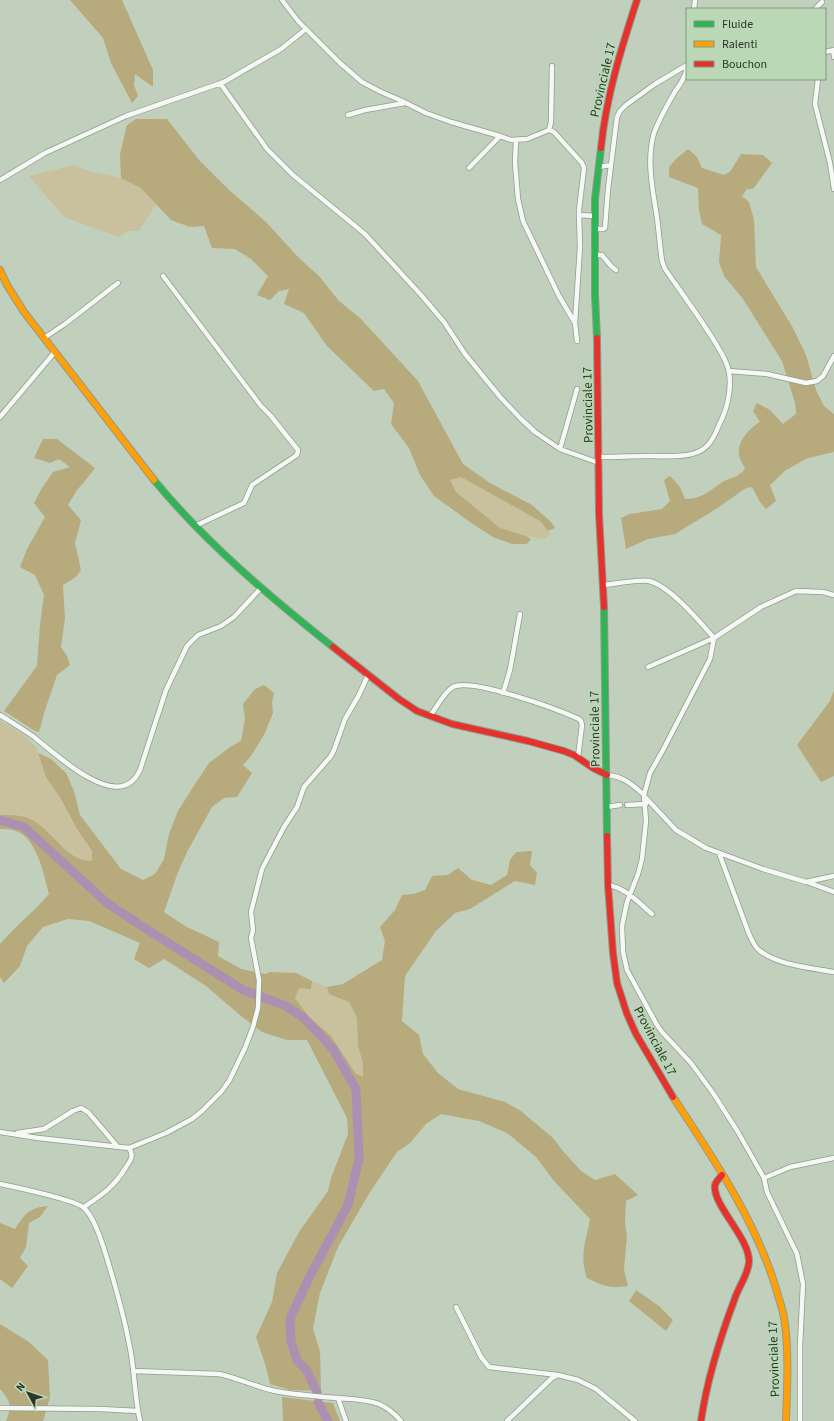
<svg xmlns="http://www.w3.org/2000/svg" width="834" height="1421" font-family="'Source Sans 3',sans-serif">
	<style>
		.green { fill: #c9c19d }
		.forest { fill: #b7aa7c }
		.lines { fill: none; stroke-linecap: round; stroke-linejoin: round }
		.river { stroke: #ac90b1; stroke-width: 9 }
		.street-casing { stroke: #909c8d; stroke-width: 6 }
		.fast-casing { stroke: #909c8d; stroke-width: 8 }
		.slow-casing { stroke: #909c8d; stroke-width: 8 }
		.jam-casing { stroke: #909c8d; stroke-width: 8 }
		.street { stroke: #f6f8f5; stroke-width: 4.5 }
		.fast { stroke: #30b455; stroke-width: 6 }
		.slow { stroke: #ff9f0a; stroke-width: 6 }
		.jam { stroke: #e5322d; stroke-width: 6 }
		.labels { text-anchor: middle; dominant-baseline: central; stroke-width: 3; stroke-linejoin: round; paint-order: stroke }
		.street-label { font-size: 13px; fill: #2b3729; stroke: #bad8b5 }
	</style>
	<rect width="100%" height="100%" fill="#c0d0bd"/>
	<path class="green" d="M 74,165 L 91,172 L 121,178 L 141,188 L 157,203 L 139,231 L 128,231 L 119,237 L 64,217 L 29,176 Z
		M 461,477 L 540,521 L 551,534 L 544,539 L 526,536 L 500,528 L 456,492 L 450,480 Z
		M 0,720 L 25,736 L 36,747 L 46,777 L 61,799 L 77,829 L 92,851 L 92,861 L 82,861 L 62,846 L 45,829 L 26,817 L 0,815 Z
		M 312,981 L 327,987 L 330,994 L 349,1002 L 357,1018 L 358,1046 L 363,1063 L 363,1076 L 356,1074 L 331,1036 L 309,1017 L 295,998 L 299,988 L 311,988 Z"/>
	<path class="forest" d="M 70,0 L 122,0 L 153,70 L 153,87 L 135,74 L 134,85 L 138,96 L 132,103 L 111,63 L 103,38 Z
		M 136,119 L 167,119 L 199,160 L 229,190 L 266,222 L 299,258 L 319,276 L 339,301 L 360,318 L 418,381 L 463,464 L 490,483 L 532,505 L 551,522 L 555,528 L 548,531 L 540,521 L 461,477 L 450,480 L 456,492 L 500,528 L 526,536 L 531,539 L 527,544 L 512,544 L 493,537 L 470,522 L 434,496 L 420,475 L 409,448 L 391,424 L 394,403 L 384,389 L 374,391 L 327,346 L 304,313 L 284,304 L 289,289 L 279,291 L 270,300 L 257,295 L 268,276 L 251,259 L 235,249 L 212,248 L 204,226 L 190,227 L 171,220 L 141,188 L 121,178 L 120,154 L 127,125 Z
		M 688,149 L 697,157 L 702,168 L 724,175 L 730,172 L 741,154 L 763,155 L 772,163 L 753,189 L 747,189 L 742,196 L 749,202 L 754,220 L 756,267 L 793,328 L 806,355 L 816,390 L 824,406 L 834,414 L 834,452 L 808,458 L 786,470 L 770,485 L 776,501 L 766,509 L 760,502 L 752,487 L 746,488 L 716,509 L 675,534 L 648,539 L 626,549 L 621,518 L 630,514 L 662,509 L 670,501 L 664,480 L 670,476 L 680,487 L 685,499 C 704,498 707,492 721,483 C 732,476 735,480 745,469 C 744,465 739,459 739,454 C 737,441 750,428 760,422 L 753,411 L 757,403 L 770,410 L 783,424 L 796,414 L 795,403 L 782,361 L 743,299 L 724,276 L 719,262 L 721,235 L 702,224 L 699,210 L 698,188 L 669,177 L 669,167 L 677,158 Z
		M 43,439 L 57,439 L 95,468 L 85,481 L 77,490 L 68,505 L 81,520 L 75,543 L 81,570 L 76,577 L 63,585 L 65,618 L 61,647 L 67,656 L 70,665 L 57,675 L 45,710 L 39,732 L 35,731 L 4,711 L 37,666 L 40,624 L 44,595 L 35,575 L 20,567 L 27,549 L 45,517 L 34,503 L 42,488 L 53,472 L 70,467 L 59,459 L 50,463 L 34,458 Z
		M 264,685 L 274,693 L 272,702 L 273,713 L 265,733 L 251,756 L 243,765 L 252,773 L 237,797 L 224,798 L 212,807 L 188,850 L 178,872 L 164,912 L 185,926 L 219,942 L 218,956 L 241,969 L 265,974 L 270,972 L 296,973 L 312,981 L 311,989 L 299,988 L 295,998 L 309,1017 L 331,1036 L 356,1074 L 363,1076 L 363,1063 L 358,1046 L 357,1018 L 349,1002 L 329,994 L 327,987 L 343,984 L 382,960 L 385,941 L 380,927 L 395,910 L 402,895 L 413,894 L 425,890 L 432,876 L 448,875 L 458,868 L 472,880 L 491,885 L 507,875 L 510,860 L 516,852 L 532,851 L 530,865 L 537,873 L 535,885 L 515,881 L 470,909 L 455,913 L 436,931 L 405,976 L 402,1021 L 419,1035 L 423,1054 L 438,1073 L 458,1089 L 505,1102 L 521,1111 L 553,1138 L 563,1151 L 581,1171 L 595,1180 L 615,1174 L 638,1195 L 626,1201 L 625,1223 L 627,1236 L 624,1270 L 628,1286 C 611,1289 603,1286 587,1278 C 579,1254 586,1243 590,1219 L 554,1181 L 536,1157 L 507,1133 L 479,1121 L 441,1114 L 426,1124 L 410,1143 L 397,1152 L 370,1192 L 338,1247 L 320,1293 L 313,1328 L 320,1352 L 321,1391 L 290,1390 L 270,1384 L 266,1367 L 256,1337 L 272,1302 L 277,1273 L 299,1232 L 328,1191 L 331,1178 L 348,1134 L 347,1118 L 307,1040 L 287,1040 L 262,1032 L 241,1016 L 206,986 L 164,959 L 149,968 L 134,959 L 140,943 L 89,921 L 68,919 L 43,927 L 27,946 L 20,966 L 4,983 L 0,977 L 0,944 C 15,926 34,912 49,894 C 44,875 37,838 16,831 C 11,829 5,829 0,829 L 0,815 C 8,815 17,815 25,817 C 50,824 65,862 92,861 L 92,851 L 77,829 L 61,799 L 46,777 L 38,753 L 51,759 L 66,773 L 74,791 L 80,815 L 121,869 L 143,880 L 155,874 L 164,859 L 169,834 L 178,811 L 195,784 L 209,763 L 230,747 L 241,741 L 245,719 L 243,704 L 255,689 Z
		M 834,690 L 834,776 L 821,782 L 797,745 L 830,701 Z
		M 48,1206 L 40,1217 L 29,1223 L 26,1247 L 20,1258 L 28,1266 L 12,1288 L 0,1279 L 0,1223 L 15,1229 C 25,1214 28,1208 48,1206 Z
		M 636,1290 L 659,1306 L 673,1320 L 666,1331 L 629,1301 Z
		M 0,1324 L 29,1342 L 48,1360 L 50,1397 L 43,1421 L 6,1421 C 12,1407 11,1401 0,1389 Z
		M 282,1397 L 333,1403 L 340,1421 L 283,1421 Z"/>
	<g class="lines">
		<path class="river" d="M 0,820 L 24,827 L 107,903 L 151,932 L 243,990 L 286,1006 L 304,1018 L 333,1049 L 356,1089 L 359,1159 L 348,1205 L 309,1278 L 290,1319 L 291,1341 L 297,1360 L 307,1371 L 317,1392
			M 318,1402 L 328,1421"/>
		<g class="street-casing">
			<path id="street" d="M 282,0 L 298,21 L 340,63 L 362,82 L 381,92 L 400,100 L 426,113 L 451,122 L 500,136 L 511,140 L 527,139 L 549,130 L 554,132 L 582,163 L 584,168 L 579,210 L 579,215 L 595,216
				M 694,9 L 695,0
				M 815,9 L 822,2
				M 833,50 L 834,57
				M 825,52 L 834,50
				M 818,79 L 815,104 L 830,163 L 834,189
				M 220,83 L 267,149 L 293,175 L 365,234 L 422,296 L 444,322 L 465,354 L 501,398 L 521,419 L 535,432 L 560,449 L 599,463
				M 348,115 L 365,110 L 405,103
				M 549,130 L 551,122 L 552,66
				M 516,140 L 515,162 L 518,199 L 523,221 L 559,296 L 575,323
				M 599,167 L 611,165
				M 469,168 L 500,136
				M 0,180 L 45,153 L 126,116 L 224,82 L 281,49 L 306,29
				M 594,229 L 603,229 L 605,228 L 608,189 L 617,117 L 620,111 L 626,105 L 655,84 L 687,65
				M 594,255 L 602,255 L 611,266 L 616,270
				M 163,276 L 261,406 L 270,415 L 298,450 L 297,455 L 252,485 L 244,503 L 195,526
				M 44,338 L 65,324 L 118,283
				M 577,341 L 575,323 L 580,247 L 579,215
				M 729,371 L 767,374 L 806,383 L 817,381 L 823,376 L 834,356
				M 0,417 L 54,353
				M 560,449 L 577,389
				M 600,457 C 617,457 634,456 651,456 C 667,456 686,458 700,451 C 710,446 715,435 719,425 C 727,410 732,389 729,372 C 727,360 719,349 713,339 C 698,315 681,292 665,269 L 662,261 C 660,247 659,233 657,218 C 653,191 646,161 654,133 C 659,120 666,107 673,95 C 679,84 684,82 687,68
				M 603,585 C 615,584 638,579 649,581 C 670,586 700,622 714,638 L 710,659 L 663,750 L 650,773 L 644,795 L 646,821 L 642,859 L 638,874 L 627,902 L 622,926 L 623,952 L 627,970 L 657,1025 L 662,1032 L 691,1063 L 713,1093 L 738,1132 L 764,1178 L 767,1192 L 797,1254 L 803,1284 L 800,1346 L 800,1421
				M 648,667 L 714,638 L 761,607 L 796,591 L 823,592 L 834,595
				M 503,693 L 510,670 L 520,614
				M 0,715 C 11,722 23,729 34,737 C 53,752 106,802 131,782 C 135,779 138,774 140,770 L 166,690 L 187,646 L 198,635 L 221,626 L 234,617 L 261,588
				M 430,716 C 436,708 445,691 453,687 C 471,677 559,710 579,719 L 581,721 L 582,725 L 578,757
				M 607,775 C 623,776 633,785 644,795
				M 646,798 L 676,830 L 706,848 L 763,869 L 806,882 L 834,876
				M 627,805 L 646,804
				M 607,807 L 620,805
				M 719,853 L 749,934 C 752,940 754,946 759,950 C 776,965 812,968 834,972
				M 807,882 L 834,892
				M 608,885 C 626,888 639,903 652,914
				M 0,1132 L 38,1138 L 129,1148 L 166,1133 L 192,1119 L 202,1111 L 221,1092 L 229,1081 L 245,1048 L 253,1027 L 258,1008 L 259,980 L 251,938 L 253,930 L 251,912 L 262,869 L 284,827 L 297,807 L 304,787 L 331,756 L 334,750 L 345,719 L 359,695 L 368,675
				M 17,1133 L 44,1129 L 73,1111 L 81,1108 L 88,1112 L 117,1146
				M 764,1178 L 790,1167 L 834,1158
				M 0,1184 C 15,1187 76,1200 84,1208 C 94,1217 101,1239 105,1252 C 114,1281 123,1312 129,1343 C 135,1369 134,1395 140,1421
				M 84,1207 C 103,1194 114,1187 126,1167 C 131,1160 134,1155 129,1148
				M 456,1307 L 481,1357 L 489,1367 L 558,1375 L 578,1380 L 596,1389 L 635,1421
				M 134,1371 L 219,1374 C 238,1378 256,1387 275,1391 C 295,1395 316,1396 337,1398 C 351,1399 366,1399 379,1404 C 388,1408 395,1414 401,1421
				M 338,1398 L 346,1421
				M 0,1408 L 100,1409 L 138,1411
				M 507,1421 L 552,1378 L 558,1375"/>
		</g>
		<g class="fast-casing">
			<path id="fast" d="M 597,338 L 595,295 L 595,199 L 601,148
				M 154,480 C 206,543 269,596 333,647
				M 604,607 L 607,836"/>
		</g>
		<g class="slow-casing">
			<path id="slow" d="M 0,270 L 7,285 L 24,312 L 154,480
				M 673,1097 C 713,1158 757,1222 777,1292 C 780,1302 784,1313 785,1324 C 789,1356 787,1389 786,1421"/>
		</g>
		<g class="jam-casing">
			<path id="jam" d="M 601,148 C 606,97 621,49 637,0
				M 597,338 L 599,514 L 604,607
				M 333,647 L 399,699 L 417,711 L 452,724 L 528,741 L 564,751 L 574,755 L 593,768 L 607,775
				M 607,836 L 608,885 L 613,953 L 617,983 L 627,1014 L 636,1034 L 673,1097
				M 701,1421 C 707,1379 720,1338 735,1298 C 739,1286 748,1275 749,1262 C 750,1238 712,1205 715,1185 C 716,1181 720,1178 722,1175"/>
		</g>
		<use href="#street" class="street"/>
		<use href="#fast" class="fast"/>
		<use href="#slow" class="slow"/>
		<use href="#jam" class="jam"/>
	</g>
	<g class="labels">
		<g class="street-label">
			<text transform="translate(603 80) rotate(-77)">Provinciale 17</text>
			<text transform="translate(588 405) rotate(-91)">Provinciale 17</text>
			<text transform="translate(595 729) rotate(-91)">Provinciale 17</text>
			<text transform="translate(655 1041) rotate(62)">Provinciale 17</text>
			<text transform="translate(774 1359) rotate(-92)">Provinciale 17</text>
		</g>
	</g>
	<rect x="686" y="8" width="140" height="72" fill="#bad8b5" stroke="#81987d"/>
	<rect x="694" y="21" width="20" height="6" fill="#30b455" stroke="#81987d"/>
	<text x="722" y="28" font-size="12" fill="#2b3729">Fluide</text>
	<rect x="694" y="41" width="20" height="6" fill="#ff9f0a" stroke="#81987d"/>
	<text x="722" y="48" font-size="12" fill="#2b3729">Ralenti</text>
	<rect x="694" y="61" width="20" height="6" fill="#e5322d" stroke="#81987d"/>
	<text x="722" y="68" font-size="12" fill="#2b3729">Bouchon</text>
	<g transform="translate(28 1393) rotate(310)" stroke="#bad8b5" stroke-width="3" paint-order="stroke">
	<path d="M0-3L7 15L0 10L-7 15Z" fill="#2b3729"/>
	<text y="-6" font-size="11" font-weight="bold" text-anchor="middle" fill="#2b3729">N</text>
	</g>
</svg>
